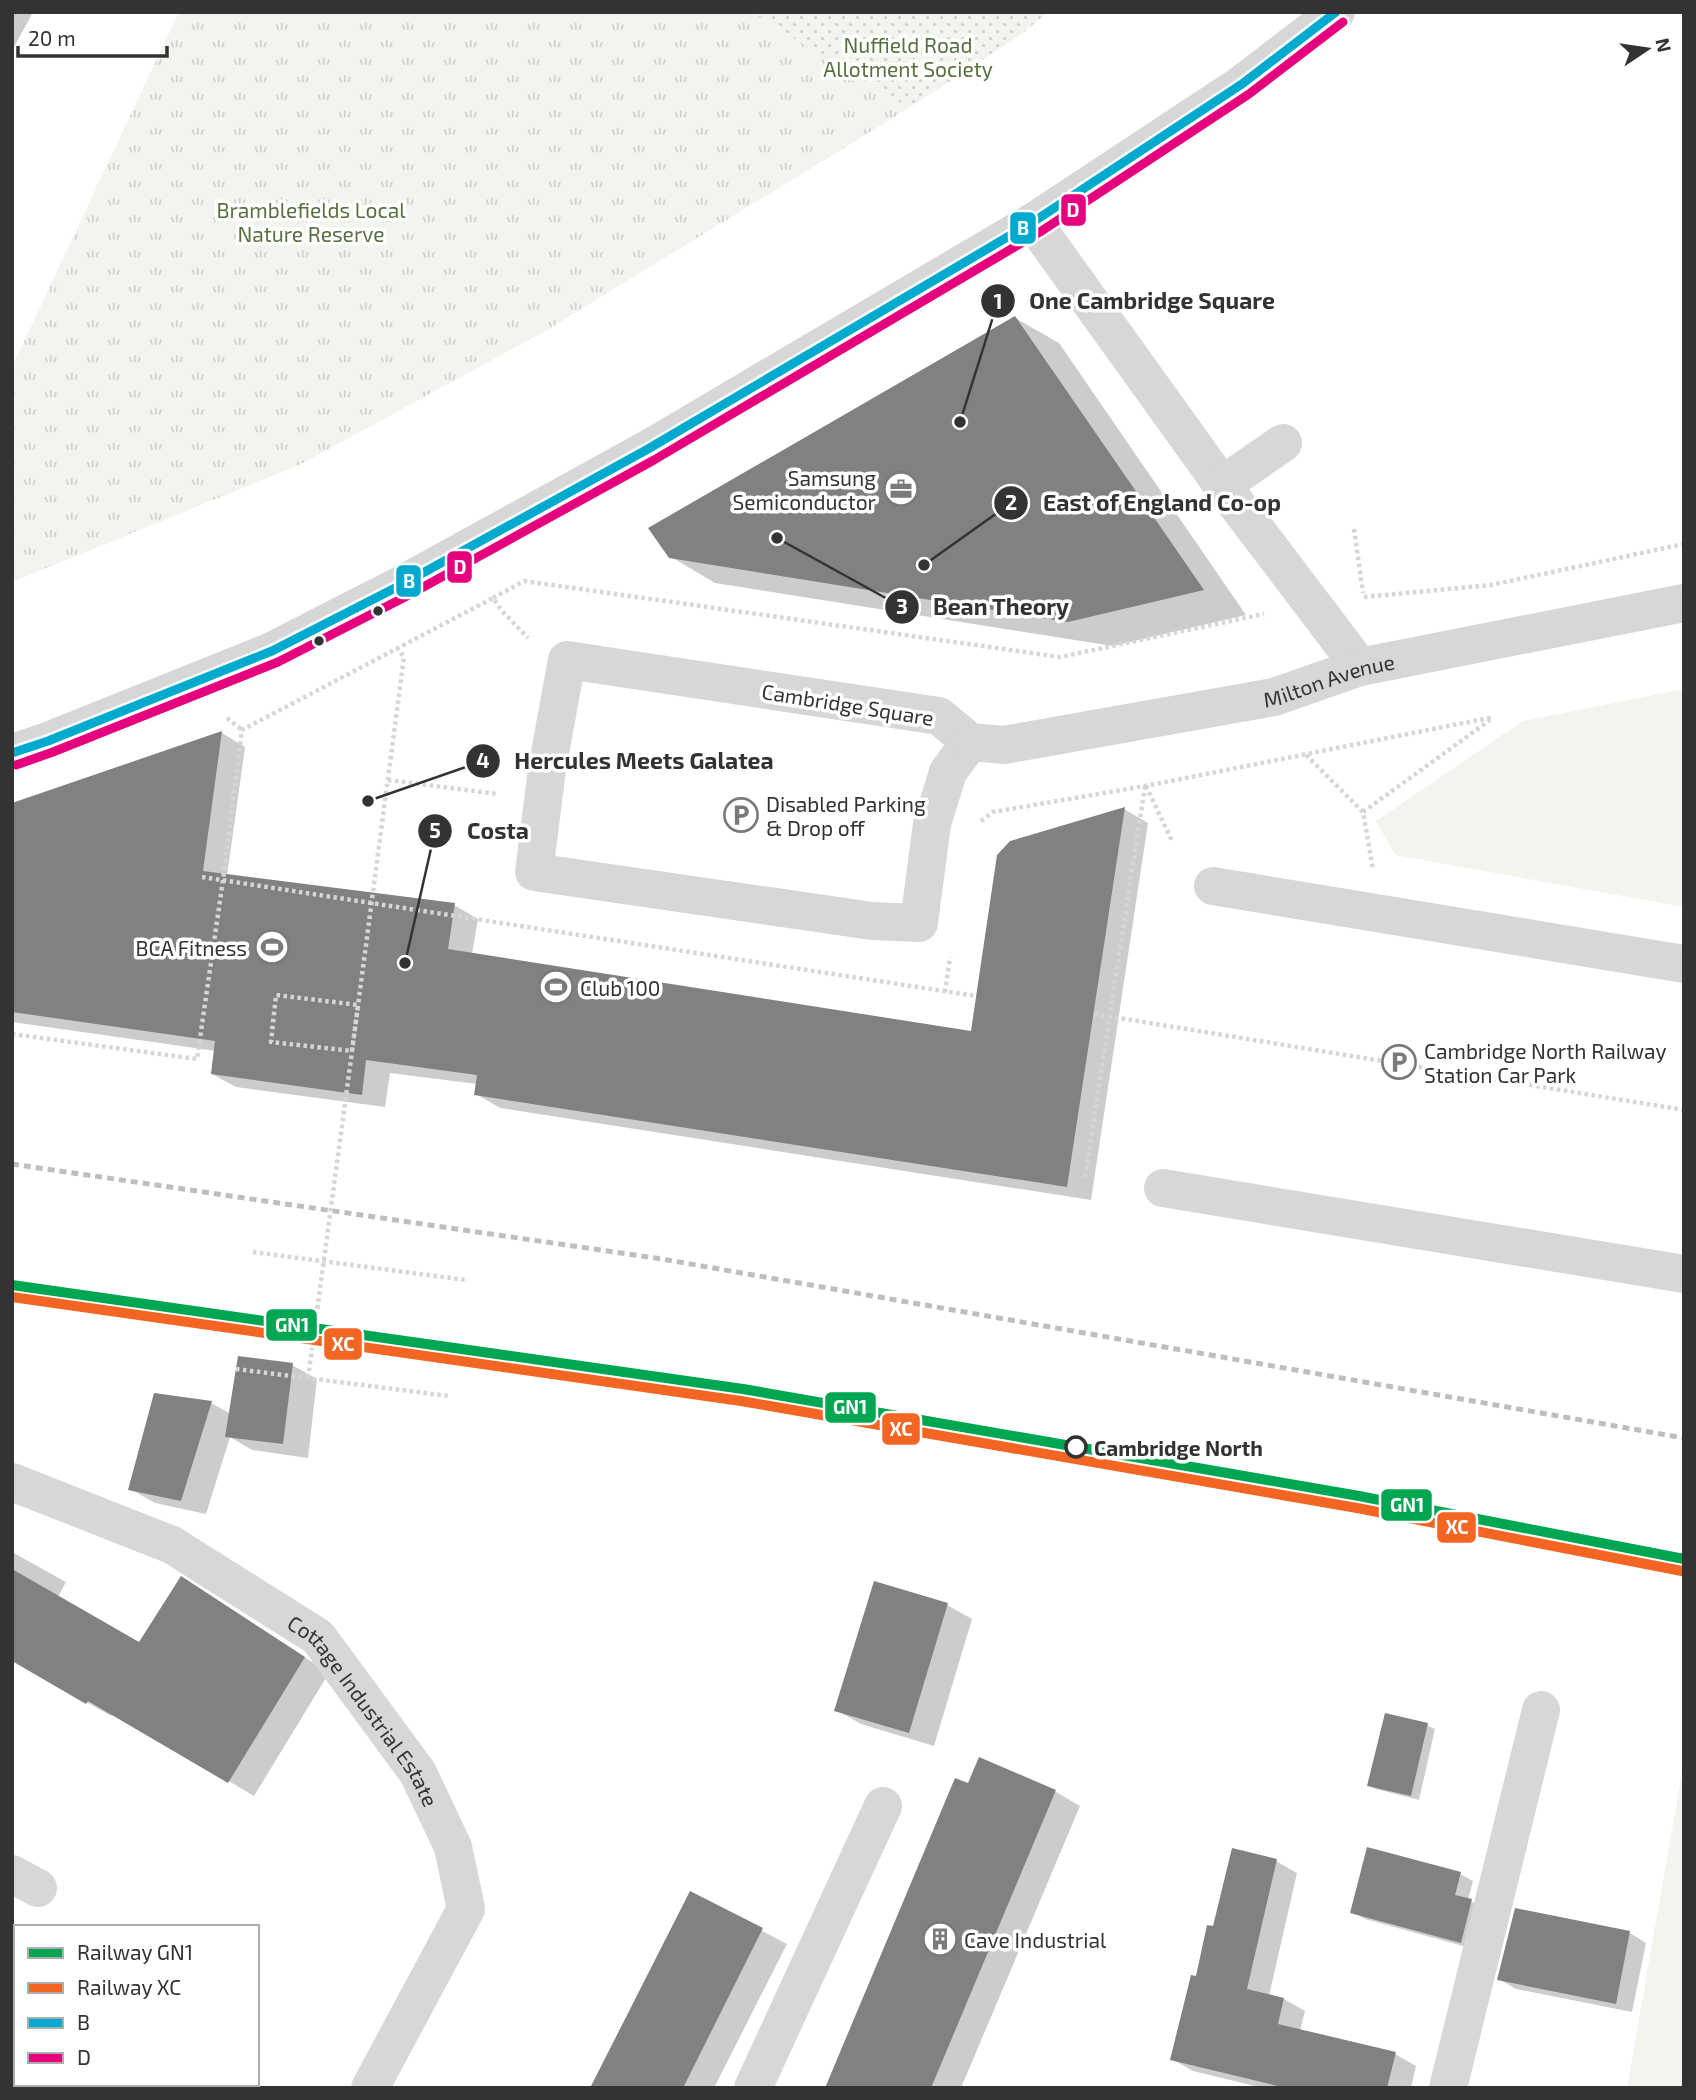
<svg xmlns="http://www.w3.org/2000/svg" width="1696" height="2100" font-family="'Exo 2',sans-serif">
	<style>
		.grass { fill: #f1f5ed }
		.park { fill: url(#park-tufts) }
		.garden { fill: url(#garden-dots) }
		.shadow { fill: #0003 }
		.building { fill: #818181 }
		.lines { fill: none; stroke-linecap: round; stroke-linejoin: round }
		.path { stroke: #d6d6d6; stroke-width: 4.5; stroke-dasharray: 3.5 3.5; stroke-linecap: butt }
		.minor { stroke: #d7d7d7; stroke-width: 38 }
		.rail { stroke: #bebebe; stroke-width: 5; stroke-dasharray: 7 5; stroke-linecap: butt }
		.path-bridge { stroke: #d6d6d6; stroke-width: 4.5; stroke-dasharray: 3.5 3.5; stroke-linecap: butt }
		.bus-1-casing { stroke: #fff; stroke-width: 14 }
		.bus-2-casing { stroke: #fff; stroke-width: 14 }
		.bus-1 { stroke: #00a9ce; stroke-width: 9 }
		.bus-2 { stroke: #e5007d; stroke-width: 9 }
		.rail-1-casing { stroke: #fff; stroke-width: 16 }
		.rail-2-casing { stroke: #fff; stroke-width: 16 }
		.rail-1 { stroke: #00a651; stroke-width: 10 }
		.rail-2 { stroke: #f26522; stroke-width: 10 }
		.bus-dot { fill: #333; stroke: #fff; stroke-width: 2.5 }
		.stop-dot { fill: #fff; stroke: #333; stroke-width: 3.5 }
		.labels { text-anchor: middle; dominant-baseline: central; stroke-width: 7; stroke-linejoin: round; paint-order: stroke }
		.park-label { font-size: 21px; fill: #56703f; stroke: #fff }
		.poi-label { font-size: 21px; fill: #333; stroke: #fff; text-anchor: start }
		.street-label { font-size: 21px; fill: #333; stroke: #fff }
		.stop-label { font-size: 21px; font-weight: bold; fill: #333; stroke: #fff; text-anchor: start }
		.leader { fill: none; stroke: #333; stroke-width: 2.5 }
		.callout-dot { fill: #333; stroke: #fff; stroke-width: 2.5 }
		.mark-label { font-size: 21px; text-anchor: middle; font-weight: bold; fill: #fff }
		.callout-label { font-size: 23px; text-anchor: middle; font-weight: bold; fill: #333; stroke: #fff; stroke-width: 7; stroke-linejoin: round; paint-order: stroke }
		.line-badge { stroke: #fff; stroke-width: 2.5 }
		.badge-label { font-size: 19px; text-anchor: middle; font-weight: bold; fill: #fff }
	</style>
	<defs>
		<pattern id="park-tufts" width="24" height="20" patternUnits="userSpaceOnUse" patternTransform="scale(1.75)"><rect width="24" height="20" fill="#f1f5ed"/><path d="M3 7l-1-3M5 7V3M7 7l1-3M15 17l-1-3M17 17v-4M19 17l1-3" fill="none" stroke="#cfd2cc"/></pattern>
		<pattern id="garden-dots" width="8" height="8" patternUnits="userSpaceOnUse" patternTransform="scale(1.75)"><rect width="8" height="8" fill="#f1f5ed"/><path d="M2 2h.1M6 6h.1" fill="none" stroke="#cfd2cc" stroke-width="1.8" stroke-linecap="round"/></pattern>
	</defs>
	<rect width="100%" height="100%" fill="#fff"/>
	<path class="grass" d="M 1684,689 L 1684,907 L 1395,855 L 1376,821 L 1523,721 Z
		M 1684,1761 L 1684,2088 L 1627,2088 L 1681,1778 Z"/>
	<path class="park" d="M 179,12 L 751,12 L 909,108 L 547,330 L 299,465 L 12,582 L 12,367 Z"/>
	<path class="garden" d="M 751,12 L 1049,12 L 1020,35 L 909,108 Z"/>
	<path class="shadow" d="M 12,12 L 33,12 L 12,51 Z
		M 1015,318 L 1059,343 L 1246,615 L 1113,646 L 715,583 L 671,557 Z
		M 222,733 L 245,747 L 227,876 L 454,905 L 478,919 L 472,954 L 972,1033 L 1124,809 L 1148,823 L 1091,1200 L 500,1108 L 476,1094 L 477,1084 L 390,1073 L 385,1107 L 236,1087 L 212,1074 L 216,1051 L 12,1022 L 12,804 Z
		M 292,1365 L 317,1379 L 308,1458 L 252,1450 L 230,1437 L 206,1514 L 155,1503 L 130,1489 L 211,1403 L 231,1414 Z
		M 12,1552 L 66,1582 L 58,1597 L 140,1644 L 206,1593 L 329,1673 L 254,1796 L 113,1713 L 111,1716 L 12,1660 Z
		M 947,1605 L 972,1619 L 934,1746 L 861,1724 L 836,1710 Z
		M 1427,1725 L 1435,1729 L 1419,1800 L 1376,1789 L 1369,1785 Z
		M 980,1760 L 1056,1792 L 1080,1806 L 961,2088 L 827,2088 Z
		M 1276,1861 L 1297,1873 L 1269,1996 L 1284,1999 L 1305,2011 L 1300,2031 L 1395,2054 L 1416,2066 L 1411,2088 L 1263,2088 L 1193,2071 L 1172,2059 L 1214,1928 Z
		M 1460,1874 L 1473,1881 L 1468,1900 L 1484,1908 L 1474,1949 L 1365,1919 L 1352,1912 Z
		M 691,1893 L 787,1944 L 714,2088 L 592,2088 Z
		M 1516,1910 L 1630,1933 L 1646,1943 L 1632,2012 L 1516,1989 L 1499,1979 Z"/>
	<path class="building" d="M 1015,316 L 1204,590 L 1068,622 L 669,558 L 648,528 Z
		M 222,731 L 203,871 L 455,903 L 448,949 L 971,1031 L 997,855 L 1010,841 L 1125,807 L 1067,1187 L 474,1095 L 477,1075 L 366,1060 L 362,1095 L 211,1074 L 215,1041 L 12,1012 L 12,803 Z
		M 238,1356 L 293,1363 L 283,1444 L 225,1437 Z
		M 154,1393 L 212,1401 L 181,1501 L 128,1490 Z
		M 12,1569 L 139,1642 L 181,1576 L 305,1657 L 228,1783 L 88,1701 L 86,1704 L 12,1661 Z
		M 874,1581 L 948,1603 L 909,1733 L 834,1711 Z
		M 1385,1713 L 1428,1723 L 1411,1796 L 1367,1786 Z
		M 979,1757 L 1056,1790 L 931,2088 L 825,2088 L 955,1778 L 968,1783 Z
		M 1367,1847 L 1461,1872 L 1455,1895 L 1472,1899 L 1461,1943 L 1350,1913 Z
		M 1232,1848 L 1277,1859 L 1247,1989 L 1284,1998 L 1278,2024 L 1396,2052 L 1387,2088 L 1286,2088 L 1170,2060 L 1191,1975 L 1196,1976 L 1207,1925 L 1213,1926 Z
		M 690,1891 L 763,1928 L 683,2088 L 590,2088 Z
		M 1515,1908 L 1630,1931 L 1616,2004 L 1497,1980 Z"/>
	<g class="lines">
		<path class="path" d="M 1354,529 L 1363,593
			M 1364,597 L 1491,585 L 1684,544
			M 493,598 L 524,581 L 1060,657 L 1264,614
			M 227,718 L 242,730
			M 1306,755 L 1363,812 L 1373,869
			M 388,780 L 498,794
			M 1146,786 L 1172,841
			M 1363,812 L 1490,720
			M 981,821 L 993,812 L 1145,786 L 1494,717
			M 202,877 L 976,996
			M 945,992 L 950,957
			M 1094,1014 L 1684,1110
			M 12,1034 L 197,1059 L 223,880 L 242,730 L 493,598 L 502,611 L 528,638
			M 351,1059 L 358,1005 L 276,995 L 271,1042 L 352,1051 L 404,657 L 397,648
			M 1085,1177 L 1145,786
			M 253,1252 L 466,1280
			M 236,1369 L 449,1396"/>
		<g class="minor">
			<path d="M 1033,222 L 1222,485 L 1360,667"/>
			<path d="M 1222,485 L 1283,443"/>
			<path d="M 567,660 L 939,716 L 970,742 L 948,772 L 932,824 L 919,923 L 872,921 L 534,872 L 547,769 Z"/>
			<path id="s1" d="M 970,742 L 1004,745 L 1274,697 L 1360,667 L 1684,603"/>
			<path d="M 12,753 L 48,741 L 272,651 L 401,585 L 648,449 L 1033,222 L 1242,84 L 1336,12"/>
			<path d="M 1213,886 L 1684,964"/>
			<path d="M 1163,1188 L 1684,1274"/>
			<path id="s2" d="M 12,1482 L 172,1545 L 318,1637 L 418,1773 L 453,1847 L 466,1909 L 370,2088"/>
			<path d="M 12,1874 L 38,1888"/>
			<path d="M 753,2088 L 883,1806"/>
			<path d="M 1448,2088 L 1541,1710"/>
		</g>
		<path class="rail" d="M 12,1164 L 662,1259 L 1684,1438"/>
		<path class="path-bridge" d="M 308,1378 L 351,1059"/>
		<g class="bus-1-casing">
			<path id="bus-1" d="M 12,753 L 48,741 L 272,651 L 401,585 L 648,449 L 1033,222 L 1242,84 L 1336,12"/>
		</g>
		<g class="bus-2-casing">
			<path id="bus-2" d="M 16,765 L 53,752 L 278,662 L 407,596 L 654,460 L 1040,232 L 1249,94 L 1343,22"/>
		</g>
		<use href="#bus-1" class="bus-1"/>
		<use href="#bus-2" class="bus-2"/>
		<g class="rail-1-casing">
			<path id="rail-1" d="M 12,1285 L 743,1389 L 1359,1496 L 1684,1559"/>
		</g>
		<g class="rail-2-casing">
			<path id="rail-2" d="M 12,1297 L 741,1401 L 1357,1508 L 1682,1571"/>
		</g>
		<use href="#rail-1" class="rail-1"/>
		<use href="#rail-2" class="rail-2"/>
	</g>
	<defs>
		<g id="office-ring" transform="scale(1.75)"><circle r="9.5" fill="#fff" stroke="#7a7a7a" stroke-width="1.5"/><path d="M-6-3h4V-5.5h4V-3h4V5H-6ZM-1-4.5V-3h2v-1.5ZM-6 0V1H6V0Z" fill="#7a7a7a"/></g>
		<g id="parking-ring" transform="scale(1.75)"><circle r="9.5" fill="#fff" stroke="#7a7a7a" stroke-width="1.5"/><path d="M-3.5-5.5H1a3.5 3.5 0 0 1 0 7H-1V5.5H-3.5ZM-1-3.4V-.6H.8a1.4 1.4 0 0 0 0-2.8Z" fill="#7a7a7a"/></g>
		<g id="stadium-ring" transform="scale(1.75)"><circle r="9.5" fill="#fff" stroke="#7a7a7a" stroke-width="1.5"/><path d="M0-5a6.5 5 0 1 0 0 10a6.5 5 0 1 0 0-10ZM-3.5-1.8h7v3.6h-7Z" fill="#7a7a7a"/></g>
		<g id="building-ring" transform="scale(1.75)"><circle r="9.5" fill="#fff" stroke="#7a7a7a" stroke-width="1.5"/><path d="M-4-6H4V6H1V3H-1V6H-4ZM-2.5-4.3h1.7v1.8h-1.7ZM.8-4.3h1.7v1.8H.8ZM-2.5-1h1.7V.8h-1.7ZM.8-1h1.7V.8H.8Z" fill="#7a7a7a"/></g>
	</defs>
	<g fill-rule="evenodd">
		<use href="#office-ring" x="901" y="489"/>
		<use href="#parking-ring" x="741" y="815"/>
		<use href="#stadium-ring" x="272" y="947"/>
		<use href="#stadium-ring" x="556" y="987"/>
		<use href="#parking-ring" x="1399" y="1062"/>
		<use href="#building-ring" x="940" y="1939"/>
	</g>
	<g class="bus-dot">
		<circle cx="378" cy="611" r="6"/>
		<circle cx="319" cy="641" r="6"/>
	</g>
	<circle class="stop-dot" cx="1076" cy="1447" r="10"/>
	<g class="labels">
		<g class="park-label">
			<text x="908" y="44">Nuffield Road<tspan x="908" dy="24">Allotment Society</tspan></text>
			<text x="311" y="209">Bramblefields Local<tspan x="311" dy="24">Nature Reserve</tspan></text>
		</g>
		<g class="poi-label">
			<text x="876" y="477" text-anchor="end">Samsung<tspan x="876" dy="24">Semiconductor</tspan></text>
			<text x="766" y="803">Disabled Parking<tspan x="766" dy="24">&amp; Drop off</tspan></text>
			<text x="247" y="947" text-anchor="end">BCA Fitness</text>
			<text x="580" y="987">Club 100</text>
			<text x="1424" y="1050">Cambridge North Railway<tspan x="1424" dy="24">Station Car Park</tspan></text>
			<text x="964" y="1939">Cave Industrial</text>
		</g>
		<g class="street-label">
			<text stroke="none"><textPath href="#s1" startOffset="366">Milton Avenue</textPath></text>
			<text transform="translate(848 704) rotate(9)">Cambridge Square</text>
			<text stroke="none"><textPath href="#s2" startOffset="430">Cottage Industrial Estate</textPath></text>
		</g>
		<g class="stop-label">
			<text x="1094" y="1447">Cambridge North</text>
		</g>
	</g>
	<path class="leader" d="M960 422L998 301M924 565L1011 503M777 538L902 607M368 801L483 761M405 963L435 831"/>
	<g class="callout-dot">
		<circle cx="960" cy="422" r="7"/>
		<circle cx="924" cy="565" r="7"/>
		<circle cx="777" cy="538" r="7"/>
		<circle cx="368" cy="801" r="7"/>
		<circle cx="405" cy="963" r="7"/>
		<circle cx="998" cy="301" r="18"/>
		<circle cx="1011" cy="503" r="18"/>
		<circle cx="902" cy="607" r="18"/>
		<circle cx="483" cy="761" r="18"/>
		<circle cx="435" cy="831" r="18"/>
	</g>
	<g class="mark-label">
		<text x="998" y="309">1</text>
		<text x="1011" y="510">2</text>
		<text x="902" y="614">3</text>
		<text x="483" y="768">4</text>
		<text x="435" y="838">5</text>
	</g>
	<g class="callout-label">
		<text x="1152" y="309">One Cambridge Square</text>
		<text x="1162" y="511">East of England Co-op</text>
		<text x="1001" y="615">Bean Theory</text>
		<text x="644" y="769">Hercules Meets Galatea</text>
		<text x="498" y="839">Costa</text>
	</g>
	<g class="line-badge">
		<rect x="1060" y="193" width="27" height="34" rx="7" fill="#e5007d"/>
		<rect x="1009" y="211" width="28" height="34" rx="7" fill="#00a9ce"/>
		<rect x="446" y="550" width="27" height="34" rx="7" fill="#e5007d"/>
		<rect x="395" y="564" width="27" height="34" rx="7" fill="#00a9ce"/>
		<rect x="265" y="1308" width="53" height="34" rx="7" fill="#00a651"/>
		<rect x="323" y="1327" width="40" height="34" rx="7" fill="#f26522"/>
		<rect x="824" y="1391" width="53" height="33" rx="7" fill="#00a651"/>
		<rect x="881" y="1412" width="40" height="34" rx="7" fill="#f26522"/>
		<rect x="1380" y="1488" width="53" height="34" rx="7" fill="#00a651"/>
		<rect x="1436" y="1511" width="41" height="33" rx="7" fill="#f26522"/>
	</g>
	<g class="badge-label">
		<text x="1073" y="217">D</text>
		<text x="1023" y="235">B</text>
		<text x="460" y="574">D</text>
		<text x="409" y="588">B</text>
		<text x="292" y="1332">GN1</text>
		<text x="343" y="1351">XC</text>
		<text x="850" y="1414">GN1</text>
		<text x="901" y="1436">XC</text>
		<text x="1407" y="1512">GN1</text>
		<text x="1457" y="1534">XC</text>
	</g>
	<rect width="1696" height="2100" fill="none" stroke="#333333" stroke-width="28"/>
	<rect x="14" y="1925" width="245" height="161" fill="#ffffff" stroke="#adadad" stroke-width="2"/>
	<rect x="28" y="1948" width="35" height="10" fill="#00a651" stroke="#adadad" stroke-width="2"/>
	<text x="77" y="1960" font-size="21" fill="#333333">Railway GN1</text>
	<rect x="28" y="1983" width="35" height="10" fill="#f26522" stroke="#adadad" stroke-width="2"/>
	<text x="77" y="1995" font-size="21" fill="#333333">Railway XC</text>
	<rect x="28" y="2018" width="35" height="10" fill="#00a9ce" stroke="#adadad" stroke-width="2"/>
	<text x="77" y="2030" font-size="21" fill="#333333">B</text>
	<rect x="28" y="2053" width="35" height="10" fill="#e5007d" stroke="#adadad" stroke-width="2"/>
	<text x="77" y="2065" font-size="21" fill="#333333">D</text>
	<g transform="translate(1647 49) rotate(77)" stroke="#ffffff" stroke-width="5" paint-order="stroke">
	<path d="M0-5L12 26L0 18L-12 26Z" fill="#333333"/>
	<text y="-10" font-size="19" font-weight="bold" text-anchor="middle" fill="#333333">N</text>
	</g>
	<path d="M18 46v10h149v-10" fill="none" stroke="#333333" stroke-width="3.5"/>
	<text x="28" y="46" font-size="21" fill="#333333" stroke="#ffffff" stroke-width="5" paint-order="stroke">20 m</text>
</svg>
